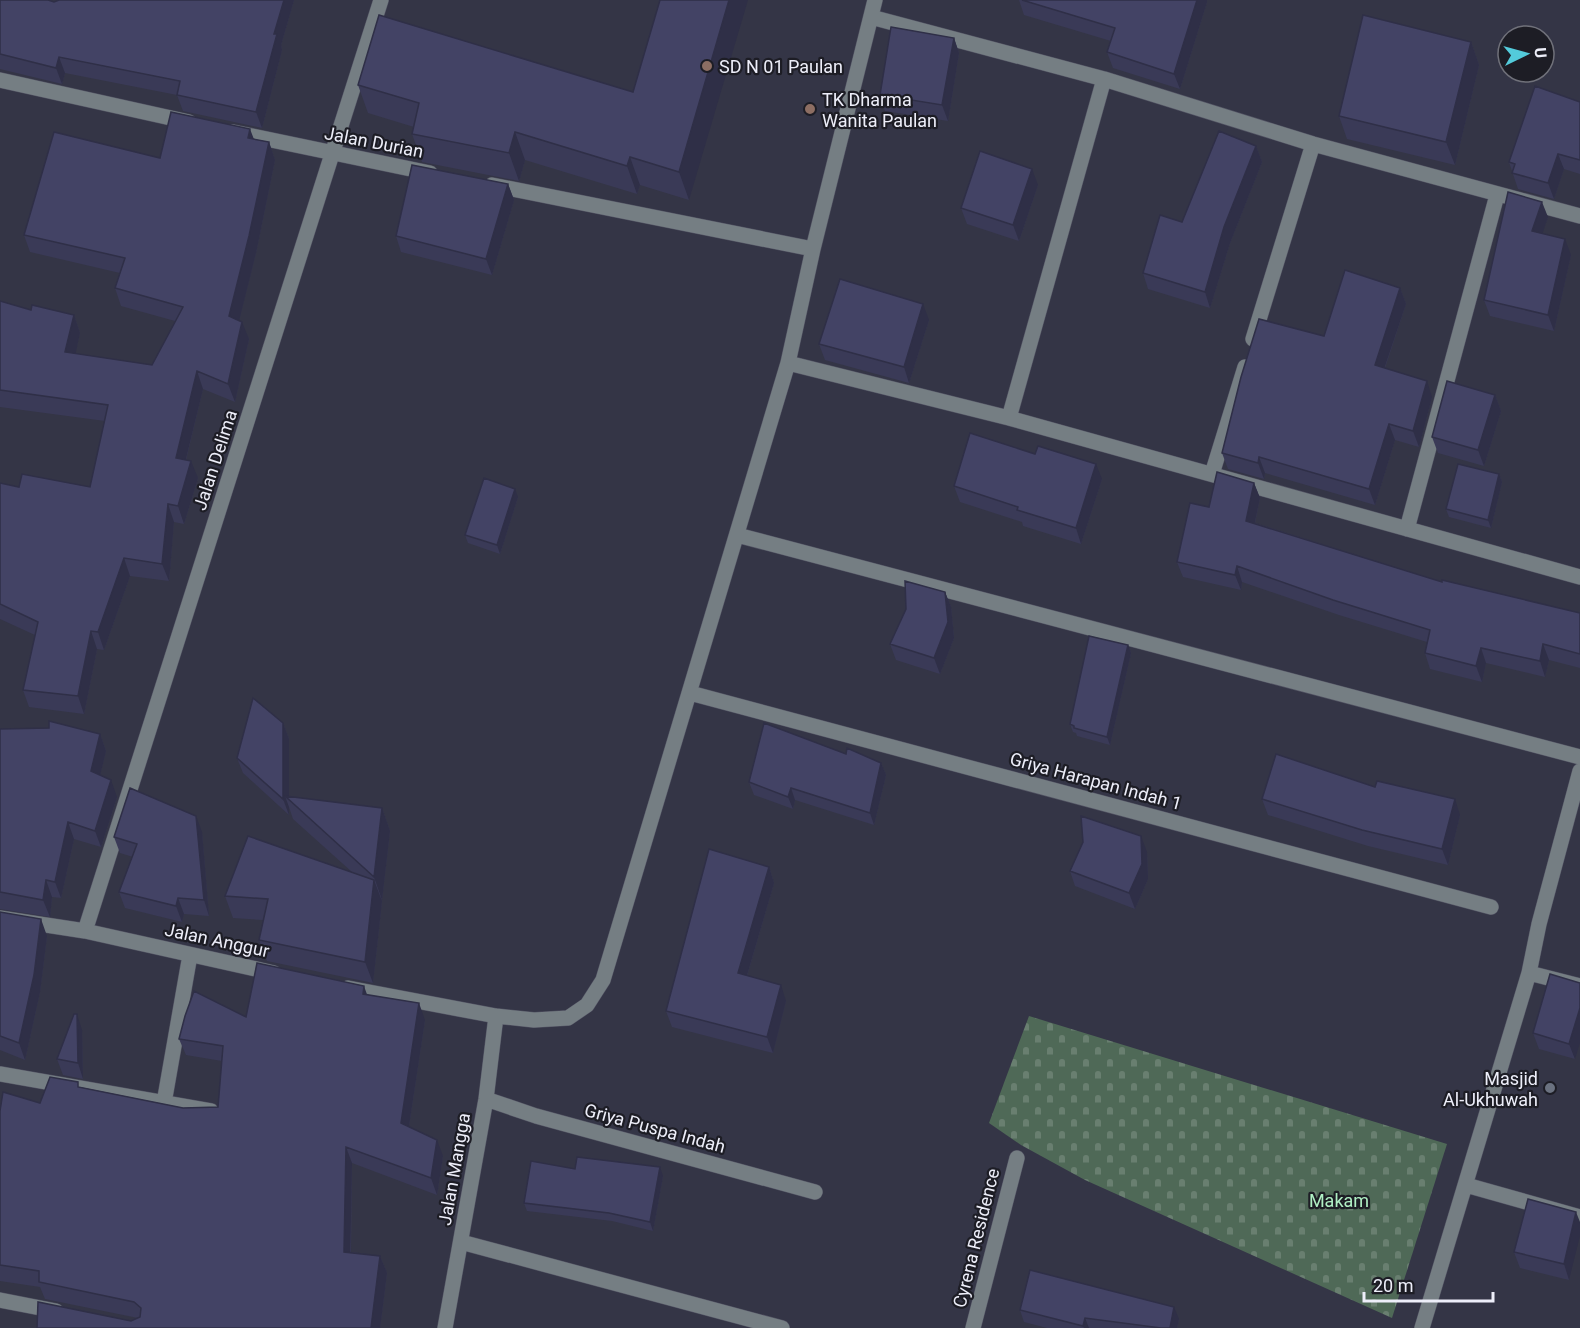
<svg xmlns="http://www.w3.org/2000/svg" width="1580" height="1328" font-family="Roboto,sans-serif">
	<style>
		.cemetery { fill: url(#cemetery-stones) }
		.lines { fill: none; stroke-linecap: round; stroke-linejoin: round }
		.minor-casing { stroke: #525363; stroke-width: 16 }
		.minor { stroke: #757e83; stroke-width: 15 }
		.wall { fill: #3a3a57 }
		.shaded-wall { fill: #2f2f47 }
		.building { fill: #434365; stroke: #2f2f47; stroke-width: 1.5 }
		.education-dot { fill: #8d6e63; stroke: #1d1d25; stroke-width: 2 }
		.worship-dot { fill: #6b7280; stroke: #1d1d25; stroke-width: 2 }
		.labels { text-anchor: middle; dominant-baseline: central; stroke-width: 4.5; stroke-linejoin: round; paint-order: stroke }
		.poi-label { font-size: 18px; fill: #edeef9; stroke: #1d1d25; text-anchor: start }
		.street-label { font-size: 18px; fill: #edeef9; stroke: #1d1d25 }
		.park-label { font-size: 18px; fill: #b0efc4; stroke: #1d1d25 }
	</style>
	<defs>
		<pattern id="cemetery-stones" width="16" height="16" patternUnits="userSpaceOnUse" patternTransform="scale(1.5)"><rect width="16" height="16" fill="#4f6957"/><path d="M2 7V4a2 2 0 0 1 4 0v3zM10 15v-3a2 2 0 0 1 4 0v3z" fill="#697f70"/></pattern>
	</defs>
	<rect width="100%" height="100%" fill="#343546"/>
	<path class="cemetery" d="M 1029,1016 L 1447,1144 L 1392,1318 L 1085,1180 L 1021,1145 L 989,1123 Z"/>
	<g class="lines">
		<g class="minor-casing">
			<path id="minor" d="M 871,17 L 1104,79 L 1313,144 L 1580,216
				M 0,80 L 189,122
				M 233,132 L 430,173
				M 492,185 L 813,249
				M 1253,339 L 1313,144
				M 788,363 L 1009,418 L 1580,577
				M 1009,418 L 1104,79
				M 1212,474 L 1245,367
				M 1407,529 L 1497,195
				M 737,535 L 1580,757
				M 690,693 L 1491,907
				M 0,918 L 85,931 L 274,973
				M 85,931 L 381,0
				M 1529,973 L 1580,986
				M 348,988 L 496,1016 L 534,1020 L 568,1018 L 587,1005 L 603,980 L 788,363 L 813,249 L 875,0
				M 0,1074 L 211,1111
				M 486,1099 L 536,1116 L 815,1192
				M 164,1103 L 190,955
				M 1466,1185 L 1580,1217
				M 461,1242 L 782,1328
				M 0,1300 L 56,1311
				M 445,1328 L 486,1099 L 496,1016
				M 973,1328 L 1017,1158
				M 1422,1328 L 1529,973 L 1539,924 L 1580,771"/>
		</g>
		<use href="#minor" class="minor"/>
	</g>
	<path class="wall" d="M 0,0 L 54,2 L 59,0 L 294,0 L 281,45 L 282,50 L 262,128 L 183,111 L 177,95 L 65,73 L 62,84 L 0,69 Z
		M 660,0 L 689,200 L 640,185 L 637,194 L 525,160 L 519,181 L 422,162 L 412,134 L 414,127 L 368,113 L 358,85 L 633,92 Z
		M 1019,0 L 1207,0 L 1207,2 L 1180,89 L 1113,68 L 1107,52 L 1111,41 L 1024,15 Z
		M 954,38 L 959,53 L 948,121 L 885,111 L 880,95 Z
		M 1471,42 L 1479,65 L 1455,165 L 1347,139 L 1339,116 Z
		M 1580,102 L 1580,174 L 1564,169 L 1554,199 L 1518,189 L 1509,162 Z
		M 254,139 L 269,142 L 275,160 L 256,253 L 239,320 L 249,339 L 235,402 L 203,389 L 186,460 L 198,478 L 184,524 L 174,522 L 169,581 L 130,576 L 104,650 L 97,649 L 84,714 L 29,707 L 23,690 L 35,635 L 0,619 L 0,483 L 19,487 L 90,487 L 105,421 L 0,407 L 0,301 L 31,310 L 74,315 L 80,333 L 75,354 L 152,365 L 175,321 L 121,306 L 115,288 L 120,273 L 30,252 L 24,235 L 160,158 Z
		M 1256,146 L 1262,162 L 1230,243 L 1210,308 L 1148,289 L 1143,273 L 1182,222 Z
		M 508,184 L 514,200 L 492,275 L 401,252 L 396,236 Z
		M 1038,185 L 1019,241 L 967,224 L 961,208 Z
		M 1548,217 L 1542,233 L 1571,255 L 1554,331 L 1490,316 L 1484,300 Z
		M 1400,288 L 1406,304 L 1385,368 L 1432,397 L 1419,447 L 1395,440 L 1375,505 L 1265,473 L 1264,479 L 1228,469 L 1222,453 L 1324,336 Z
		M 929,320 L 909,383 L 825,360 L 819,344 Z
		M 1495,395 L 1501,411 L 1484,466 L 1438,453 L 1432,437 Z
		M 1499,474 L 1502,482 L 1491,528 L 1449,517 L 1446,509 Z
		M 1102,479 L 1081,544 L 1023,526 L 1022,522 L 960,502 L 954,486 Z
		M 1254,483 L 1260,498 L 1255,523 L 1442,582 L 1580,613 L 1580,668 L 1549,660 L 1545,677 L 1486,663 L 1482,682 L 1430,669 L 1425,653 L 1427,642 L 1339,615 L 1242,582 L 1241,590 L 1183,577 L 1177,562 L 1209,507 Z
		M 518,497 L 500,554 L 468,543 L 465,535 Z
		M 945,592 L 951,607 L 954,638 L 940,674 L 896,660 L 890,644 Z
		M 1128,645 L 1131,653 L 1110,745 L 1077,736 L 1076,733 L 1073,732 L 1070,724 Z
		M 283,723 L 289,739 L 289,797 L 382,808 L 390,831 L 382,900 L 381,899 L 382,901 L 373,983 L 267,961 L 259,940 L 263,920 L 233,918 L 225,896 L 352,872 L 293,819 L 289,807 L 289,815 L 243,773 L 237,758 Z
		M 0,729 L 100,734 L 106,751 L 100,775 L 117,797 L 101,847 L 74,839 L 61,898 L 52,897 L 50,917 L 0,909 Z
		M 846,754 L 881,763 L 886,775 L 874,825 L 795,800 L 793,809 L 754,795 L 749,782 Z
		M 1375,787 L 1460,815 L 1448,865 L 1368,846 L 1268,815 L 1262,799 Z
		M 202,832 L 209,916 L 184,914 L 182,922 L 125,908 L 119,892 L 133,857 L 120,853 L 114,837 Z
		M 1147,852 L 1148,879 L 1135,909 L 1075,886 L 1070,871 Z
		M 769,867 L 774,883 L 747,976 L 786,1001 L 773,1053 L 672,1027 L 666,1011 Z
		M 0,912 L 47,936 L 40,992 L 25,1060 L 0,1050 Z
		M 1550,974 L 1575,1059 L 1539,1049 L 1533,1033 Z
		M 368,995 L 425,1020 L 409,1126 L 443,1156 L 437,1195 L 352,1163 L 351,1252 L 380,1256 L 387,1273 L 380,1328 L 37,1328 L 131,1321 L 138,1318 L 45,1299 L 40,1287 L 0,1281 L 0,1111 L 40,1103 L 80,1087 L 183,1108 L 218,1107 L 222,1061 L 186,1055 L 179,1039 L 246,1017 Z
		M 82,1030 L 83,1079 L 63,1075 L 57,1059 Z
		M 575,1169 L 663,1176 L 653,1231 L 612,1221 L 527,1211 L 524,1203 Z
		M 1576,1212 L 1569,1280 L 1520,1268 L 1514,1252 Z
		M 1020,1310 L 1179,1319 L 1177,1328 L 1047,1328 L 1024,1322 Z"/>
	<path class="shaded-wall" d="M 284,0 L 294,0 L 281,45 L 282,50 L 262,128 L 256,112 L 274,34 Z
		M 729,0 L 748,0 L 689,200 L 679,172 Z
		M 1197,0 L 1207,0 L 1207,2 L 1180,89 L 1174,74 Z
		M 954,38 L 959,53 L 948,121 L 942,105 Z
		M 1471,42 L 1479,65 L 1455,165 L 1446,142 Z
		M 59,57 L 65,73 L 62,84 L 56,68 Z
		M 250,129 L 257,147 L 248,138 Z
		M 515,132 L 525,160 L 519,181 L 509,153 Z
		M 269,142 L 275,160 L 256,253 L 236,333 L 229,316 Z
		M 1256,146 L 1262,162 L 1230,243 L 1210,308 L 1205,292 L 1224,227 Z
		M 1558,154 L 1564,169 L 1554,199 L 1548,183 Z
		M 630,157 L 640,185 L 637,194 L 627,166 Z
		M 1032,169 L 1038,185 L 1019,241 L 1013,225 Z
		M 508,184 L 514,200 L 492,275 L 486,259 Z
		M 1542,202 L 1548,217 L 1538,247 L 1532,231 Z
		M 1565,239 L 1571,255 L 1554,331 L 1548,315 Z
		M 1400,288 L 1406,304 L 1380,381 L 1375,365 Z
		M 923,304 L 929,320 L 909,383 L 904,367 Z
		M 74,315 L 80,333 L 72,370 L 65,352 Z
		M 242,322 L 249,339 L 235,402 L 228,384 Z
		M 197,371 L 203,389 L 182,475 L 176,458 Z
		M 1427,381 L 1432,397 L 1419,447 L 1413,431 Z
		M 1495,395 L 1501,411 L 1484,466 L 1478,450 Z
		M 1389,424 L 1395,440 L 1375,505 L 1369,489 Z
		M 1259,457 L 1265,473 L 1264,479 L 1258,463 Z
		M 191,461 L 198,478 L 184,524 L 178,506 Z
		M 1096,464 L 1102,479 L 1081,544 L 1076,528 Z
		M 1499,474 L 1502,482 L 1491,528 L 1488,520 Z
		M 1254,483 L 1260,498 L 1252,536 L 1246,521 Z
		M 515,489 L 518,497 L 500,554 L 497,545 Z
		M 168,504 L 174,522 L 169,581 L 162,564 Z
		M 124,558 L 130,576 L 104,650 L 98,632 Z
		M 1237,566 L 1242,582 L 1241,590 L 1235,575 Z
		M 945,592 L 951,607 L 954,638 L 940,674 L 934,658 Z
		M 91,631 L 97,649 L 84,714 L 78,696 Z
		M 1543,644 L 1549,660 L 1545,677 L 1540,661 Z
		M 1128,645 L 1131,653 L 1110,745 L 1107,737 Z
		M 1481,648 L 1486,663 L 1482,682 L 1476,666 Z
		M 283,723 L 289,739 L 289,800 L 285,796 L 289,807 L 289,815 L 283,799 Z
		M 100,734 L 106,751 L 97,788 L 91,771 Z
		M 881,763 L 886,775 L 874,825 L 870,813 Z
		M 111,780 L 117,797 L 101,847 L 95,831 Z
		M 791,788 L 795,800 L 793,809 L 788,797 Z
		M 1455,799 L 1460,815 L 1448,865 L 1442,849 Z
		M 382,808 L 390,831 L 382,900 L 374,877 Z
		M 196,816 L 202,832 L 209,916 L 204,900 Z
		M 68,822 L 74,839 L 61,898 L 55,882 Z
		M 1141,836 L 1147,852 L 1148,879 L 1135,909 L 1129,893 Z
		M 769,867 L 774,883 L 743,989 L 738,973 Z
		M 46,880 L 52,897 L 50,917 L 43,900 Z
		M 374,880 L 382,901 L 373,983 L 365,962 Z
		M 178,898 L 184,914 L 182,922 L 176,906 Z
		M 41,919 L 47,936 L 40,992 L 25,1060 L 19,1043 Z
		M 781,985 L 786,1001 L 773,1053 L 767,1037 Z
		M 364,986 L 370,1003 L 363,994 Z
		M 419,1003 L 425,1020 L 407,1139 L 401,1123 Z
		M 1580,1008 L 1580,1043 L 1575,1059 L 1569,1044 Z
		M 77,1014 L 82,1030 L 83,1079 L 78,1063 Z
		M 437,1140 L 443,1156 L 437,1195 L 431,1178 Z
		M 346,1147 L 352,1163 L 350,1268 L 344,1252 Z
		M 660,1167 L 663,1176 L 653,1231 L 650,1222 Z
		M 1576,1212 L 1580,1222 L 1580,1236 L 1569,1280 L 1564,1264 Z
		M 380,1256 L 387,1273 L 380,1328 L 371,1328 Z
		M 1174,1307 L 1179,1319 L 1177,1328 L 1170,1328 Z
		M 1085,1318 L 1089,1328 L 1084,1328 L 1083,1326 Z"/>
	<path class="building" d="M 0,0 L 48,0 L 54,2 L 59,0 L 284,0 L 274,34 L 277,34 L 256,112 L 177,95 L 180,81 L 59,57 L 56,68 L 0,54 Z
		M 660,0 L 729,0 L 679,172 L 630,157 L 627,166 L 515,132 L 509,153 L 412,134 L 419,103 L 358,85 L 379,15 L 633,92 Z
		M 1022,0 L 1197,0 L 1174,74 L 1107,52 L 1115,28 Z
		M 1363,15 L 1471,42 L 1446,142 L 1339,116 Z
		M 891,27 L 954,38 L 942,105 L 880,95 Z
		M 1535,86 L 1580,102 L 1580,160 L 1558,154 L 1548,183 L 1512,173 L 1515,164 L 1509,162 Z
		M 171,112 L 250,129 L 248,138 L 269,142 L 249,236 L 229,316 L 242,322 L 228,384 L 197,371 L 176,458 L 191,461 L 178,506 L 168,504 L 162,564 L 124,558 L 98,632 L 91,631 L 78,696 L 23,690 L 38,622 L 0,604 L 0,483 L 19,487 L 22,474 L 90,487 L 108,405 L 0,390 L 0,301 L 31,310 L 32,305 L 74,315 L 65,352 L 152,365 L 183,307 L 115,288 L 125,258 L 24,235 L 54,132 L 160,158 Z
		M 1219,131 L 1256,146 L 1224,227 L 1205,292 L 1143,273 L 1160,215 L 1182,222 Z
		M 980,151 L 1032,169 L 1013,225 L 961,208 Z
		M 412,165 L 508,184 L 486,259 L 396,236 Z
		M 1508,192 L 1542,202 L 1532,231 L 1565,239 L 1548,315 L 1484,300 Z
		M 1345,270 L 1400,288 L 1375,365 L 1427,381 L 1413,431 L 1389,424 L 1369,489 L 1259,457 L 1258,463 L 1222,453 L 1241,377 L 1259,319 L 1324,336 Z
		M 840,279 L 923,304 L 904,367 L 819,344 Z
		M 1447,381 L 1495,395 L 1478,450 L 1432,437 Z
		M 970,433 L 1035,454 L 1038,446 L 1096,464 L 1076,528 L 1017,510 L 1018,507 L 954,486 Z
		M 1458,464 L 1499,474 L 1488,520 L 1446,509 Z
		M 1217,472 L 1254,483 L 1246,521 L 1442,582 L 1442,580 L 1580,613 L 1580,654 L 1543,644 L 1540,661 L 1481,648 L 1476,666 L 1425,653 L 1430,630 L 1333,600 L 1237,566 L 1235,575 L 1177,562 L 1190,503 L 1209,507 Z
		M 484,478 L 515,489 L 497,545 L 465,535 Z
		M 905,581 L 945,592 L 948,622 L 934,658 L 890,644 L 906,609 Z
		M 1089,636 L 1128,645 L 1107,737 L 1074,728 L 1074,726 L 1070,724 Z
		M 253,698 L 283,723 L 283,799 L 237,758 Z
		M 49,721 L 100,734 L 91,771 L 111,780 L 95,831 L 68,822 L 55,882 L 46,880 L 43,900 L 0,892 L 0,729 L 49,728 Z
		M 764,723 L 846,754 L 847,748 L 881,763 L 870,813 L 791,788 L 788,797 L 749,782 Z
		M 1276,754 L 1375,787 L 1377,781 L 1455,799 L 1442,849 L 1362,830 L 1262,799 Z
		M 130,788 L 196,816 L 204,900 L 178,898 L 176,906 L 119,892 L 137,844 L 114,837 Z
		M 285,796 L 382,808 L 374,877 Z
		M 1081,816 L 1141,836 L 1142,864 L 1129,893 L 1070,871 L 1083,842 Z
		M 248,836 L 374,880 L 365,962 L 259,940 L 268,899 L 225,896 Z
		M 709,849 L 769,867 L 738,973 L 781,985 L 767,1037 L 666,1011 Z
		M 0,912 L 41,919 L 34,975 L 19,1043 L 0,1036 Z
		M 257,963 L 364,986 L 363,994 L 419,1003 L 401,1123 L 437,1140 L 431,1178 L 346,1147 L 344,1252 L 380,1256 L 371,1328 L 37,1328 L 38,1302 L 131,1321 L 140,1317 L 141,1308 L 134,1302 L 39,1282 L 39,1271 L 0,1265 L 0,1111 L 3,1092 L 40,1103 L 50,1077 L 78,1082 L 78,1087 L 183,1108 L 218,1107 L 223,1046 L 179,1039 L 185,1016 L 194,991 L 246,1017 Z
		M 1550,974 L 1580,983 L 1580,1008 L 1569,1044 L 1533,1033 Z
		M 74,1014 L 77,1014 L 78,1063 L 57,1059 Z
		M 577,1157 L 660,1167 L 650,1222 L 609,1213 L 524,1203 L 531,1161 L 575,1169 Z
		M 1528,1199 L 1576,1212 L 1564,1264 L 1514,1252 Z
		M 1030,1270 L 1174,1307 L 1170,1328 L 1161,1328 L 1085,1318 L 1083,1326 L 1020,1310 Z"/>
	<g class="education-dot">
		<circle cx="707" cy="66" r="6"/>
		<circle cx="810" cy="109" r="6"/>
	</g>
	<circle class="worship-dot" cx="1550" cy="1088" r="6"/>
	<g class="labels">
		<g class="poi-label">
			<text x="719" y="66">SD N 01 Paulan</text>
			<text x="822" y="99">TK Dharma<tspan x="822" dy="21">Wanita Paulan</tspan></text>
			<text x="1538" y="1078" text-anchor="end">Masjid<tspan x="1538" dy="21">Al-Ukhuwah</tspan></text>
		</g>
		<g class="street-label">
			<text transform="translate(374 142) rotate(11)">Jalan Durian</text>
			<text transform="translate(215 460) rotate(-72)">Jalan Delima</text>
			<text transform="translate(1096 781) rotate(15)">Griya Harapan Indah 1</text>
			<text transform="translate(217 940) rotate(12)">Jalan Anggur</text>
			<text transform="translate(655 1128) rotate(15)">Griya Puspa Indah</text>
			<text transform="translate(454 1169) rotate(-80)">Jalan Mangga</text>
			<text transform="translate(976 1238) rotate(-76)">Cyrena Residence</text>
		</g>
		<g class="park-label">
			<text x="1339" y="1200">Makam</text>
		</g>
	</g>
	<g transform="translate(1526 54) rotate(85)"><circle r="28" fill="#1d1d25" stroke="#70717a" stroke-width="1.5"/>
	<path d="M0-4.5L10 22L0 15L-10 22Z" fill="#53cbdb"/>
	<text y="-9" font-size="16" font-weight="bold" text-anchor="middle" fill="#edeef9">U</text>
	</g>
	<path d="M1364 1292v9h129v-9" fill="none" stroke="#edeef9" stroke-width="3"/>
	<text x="1373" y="1292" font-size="18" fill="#edeef9" stroke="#1d1d25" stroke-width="4.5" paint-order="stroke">20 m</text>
</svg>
